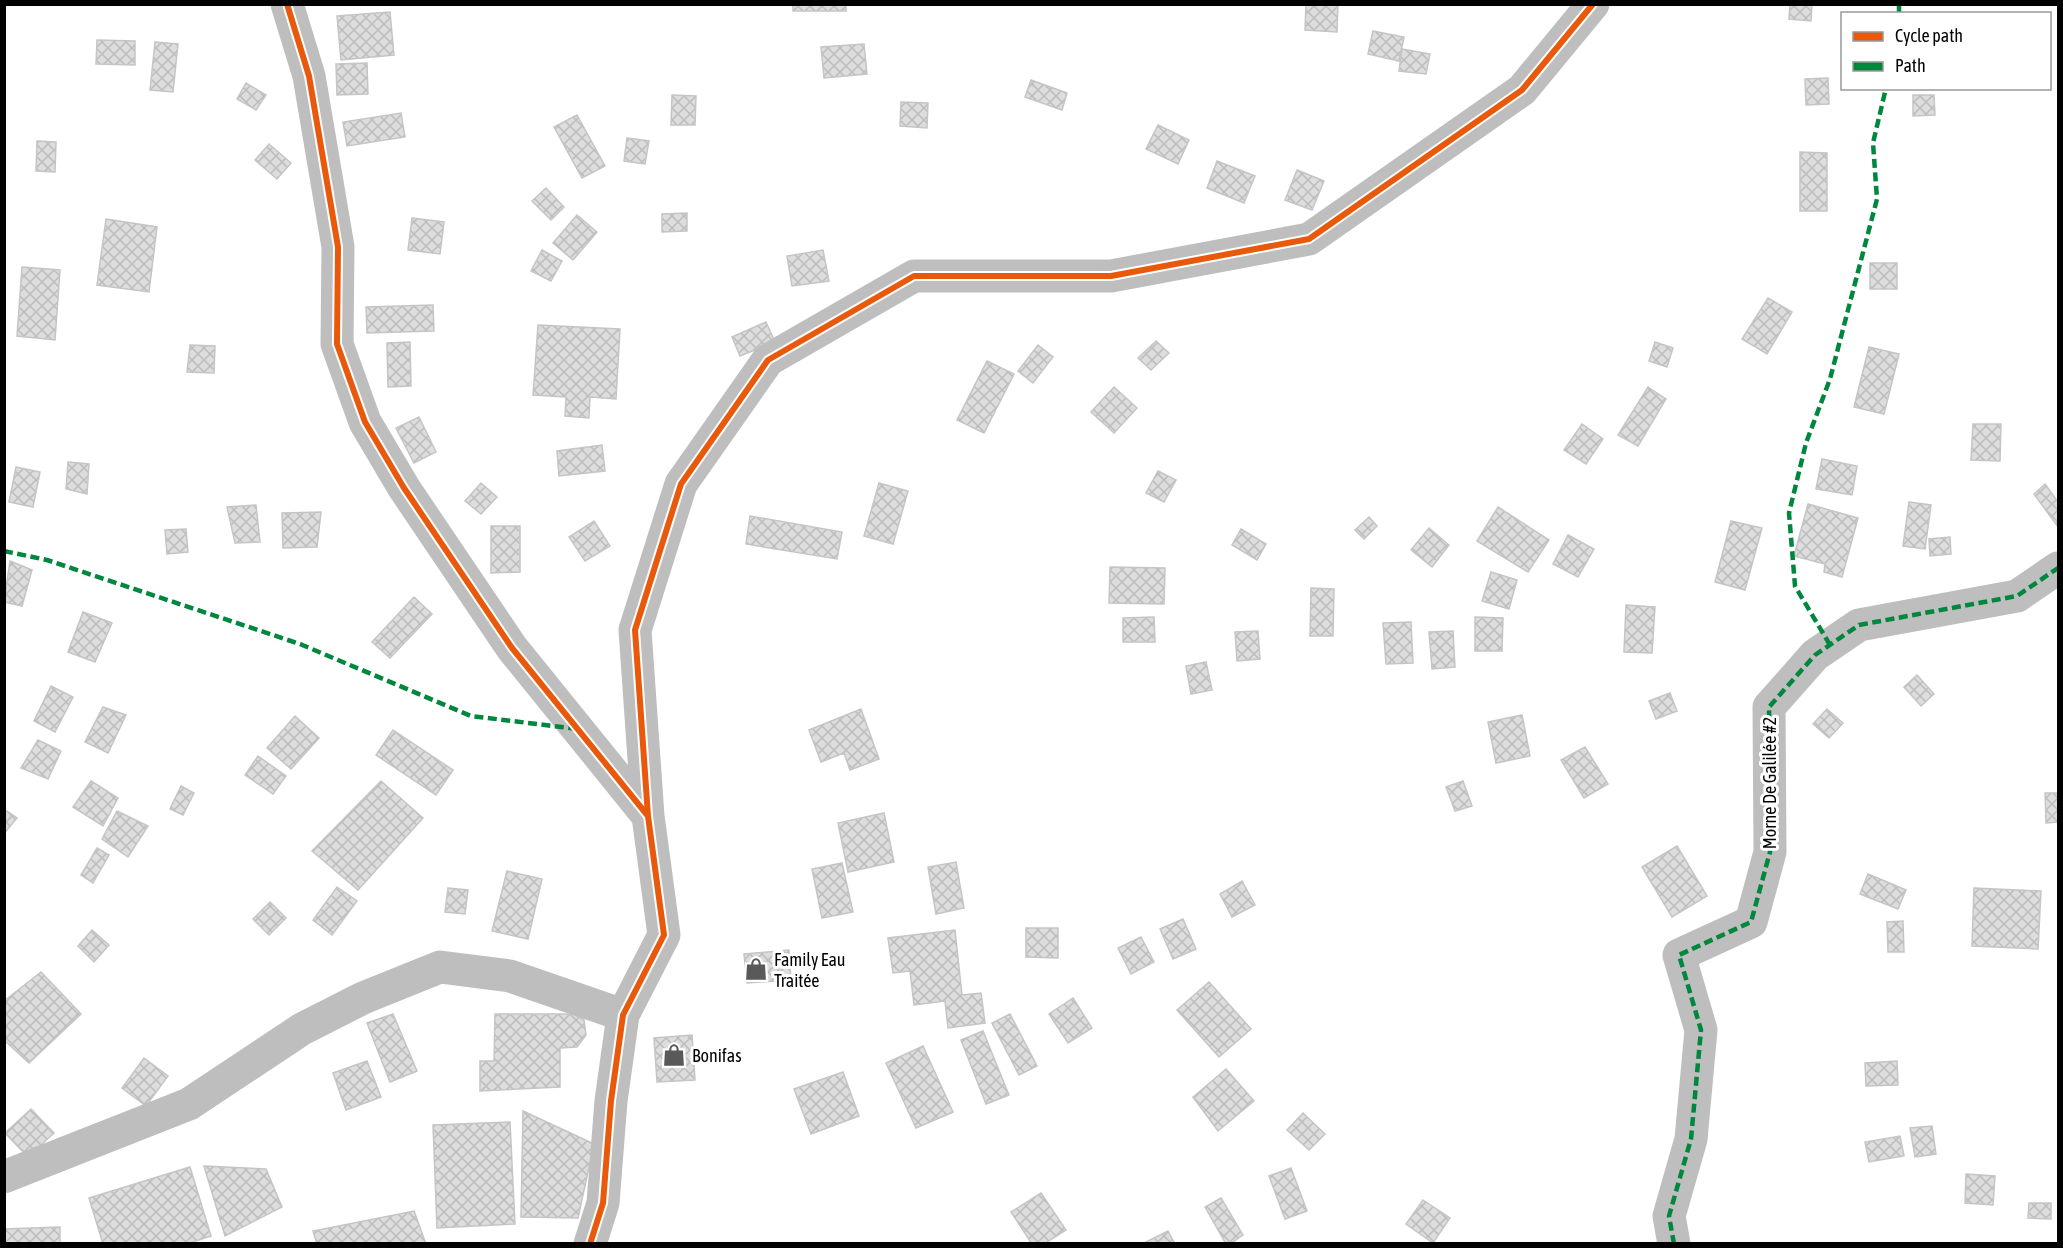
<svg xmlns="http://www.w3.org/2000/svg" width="2063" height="1248" font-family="'Asap Condensed',sans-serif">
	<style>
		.building { fill: url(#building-cross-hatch); stroke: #c5c5c5; stroke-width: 1.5 }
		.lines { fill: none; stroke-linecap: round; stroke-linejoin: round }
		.minor { stroke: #bebebe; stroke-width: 33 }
		.quiet { stroke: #00873e; stroke-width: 4.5; stroke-dasharray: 9 4.5; stroke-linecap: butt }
		.cycleway-casing { stroke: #fff; stroke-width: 10 }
		.cycleway { stroke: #e8590c; stroke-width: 6 }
		.labels { text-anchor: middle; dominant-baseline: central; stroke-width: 6; stroke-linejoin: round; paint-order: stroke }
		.street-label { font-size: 18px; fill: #000; stroke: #fff }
		.poi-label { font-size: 18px; fill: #000; stroke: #fff; text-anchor: start }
	</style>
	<defs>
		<pattern id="building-cross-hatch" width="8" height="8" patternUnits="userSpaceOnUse" patternTransform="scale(1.5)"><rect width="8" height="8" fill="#ddd"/><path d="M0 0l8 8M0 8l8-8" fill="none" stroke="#bcbcbc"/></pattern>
	</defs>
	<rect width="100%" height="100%" fill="#fff"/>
	<path class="building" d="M 793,4 L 846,4 L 846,11 L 793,11 Z
		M 1306,4 L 1338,4 L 1337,32 L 1305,30 Z
		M 1790,4 L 1812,4 L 1811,21 L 1789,19 Z
		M 390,12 L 394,55 L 341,60 L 337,16 Z
		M 1373,31 L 1404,37 L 1399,61 L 1368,54 Z
		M 97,40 L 135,41 L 135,65 L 96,64 Z
		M 155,42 L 178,44 L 173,92 L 150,90 Z
		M 864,44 L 867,74 L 824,78 L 821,47 Z
		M 1402,49 L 1430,54 L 1426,74 L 1399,71 Z
		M 367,63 L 368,94 L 337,95 L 336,64 Z
		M 1828,78 L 1829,104 L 1806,105 L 1805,79 Z
		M 1031,80 L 1067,93 L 1062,110 L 1025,97 Z
		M 246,83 L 266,95 L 256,110 L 237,99 Z
		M 672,95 L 696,96 L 695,125 L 671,125 Z
		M 1913,95 L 1934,95 L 1935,115 L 1913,116 Z
		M 901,102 L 928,103 L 927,128 L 900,126 Z
		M 401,113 L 405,137 L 347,146 L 343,122 Z
		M 577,115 L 605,166 L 582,178 L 554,127 Z
		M 1158,125 L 1189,140 L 1178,164 L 1146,149 Z
		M 627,138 L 649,141 L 645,164 L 624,161 Z
		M 37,141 L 56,142 L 55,172 L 36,171 Z
		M 269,144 L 291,163 L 277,179 L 255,160 Z
		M 1800,152 L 1827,153 L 1827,211 L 1800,211 Z
		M 1217,161 L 1255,176 L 1244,203 L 1207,188 Z
		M 1297,170 L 1324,181 L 1312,210 L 1285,200 Z
		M 546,188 L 564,207 L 551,220 L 532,201 Z
		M 687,213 L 687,231 L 662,232 L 662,214 Z
		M 577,215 L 597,232 L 573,260 L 553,243 Z
		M 412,218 L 444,222 L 440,254 L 408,250 Z
		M 106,219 L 157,227 L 149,292 L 97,285 Z
		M 542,250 L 562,261 L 551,281 L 531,271 Z
		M 823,250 L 829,281 L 792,286 L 787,256 Z
		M 1870,263 L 1897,263 L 1897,289 L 1870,289 Z
		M 22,267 L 60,270 L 55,340 L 17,336 Z
		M 1768,298 L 1792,312 L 1767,354 L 1742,339 Z
		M 433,305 L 434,331 L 367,333 L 366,307 Z
		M 766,322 L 775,342 L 740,356 L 732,337 Z
		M 538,325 L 620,329 L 616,399 L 590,397 L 589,418 L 565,416 L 566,397 L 533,395 Z
		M 1156,341 L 1169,353 L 1151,370 L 1138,358 Z
		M 410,342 L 411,386 L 388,387 L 387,343 Z
		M 1655,342 L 1673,348 L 1667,367 L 1649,361 Z
		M 190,345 L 215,346 L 214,373 L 187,372 Z
		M 1038,345 L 1053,357 L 1033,383 L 1018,371 Z
		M 1869,347 L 1899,354 L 1884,414 L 1854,407 Z
		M 987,361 L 1014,374 L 984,433 L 957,420 Z
		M 1114,387 L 1137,408 L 1114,433 L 1091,412 Z
		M 1648,387 L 1666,399 L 1638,446 L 1618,435 Z
		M 419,417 L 436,452 L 414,463 L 396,428 Z
		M 1582,424 L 1603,439 L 1586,464 L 1564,450 Z
		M 1973,424 L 2001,424 L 2000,461 L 1971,460 Z
		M 602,445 L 605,471 L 559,476 L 557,451 Z
		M 1822,459 L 1857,466 L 1852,495 L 1816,489 Z
		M 68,462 L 89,464 L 87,494 L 66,489 Z
		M 16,467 L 40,472 L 33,507 L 9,502 Z
		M 1158,471 L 1176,480 L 1164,502 L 1146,493 Z
		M 481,483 L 497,497 L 481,514 L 465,501 Z
		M 879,483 L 908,491 L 893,544 L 864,536 Z
		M 2045,484 L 2058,502 L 2058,527 L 2034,494 Z
		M 1909,502 L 1931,505 L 1925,549 L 1903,546 Z
		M 1808,504 L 1858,518 L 1842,577 L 1824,572 L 1825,564 L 1794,556 Z
		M 256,505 L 260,542 L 235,543 L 227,507 Z
		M 1498,507 L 1549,540 L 1528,572 L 1477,541 Z
		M 321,512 L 317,547 L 283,548 L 282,513 Z
		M 750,516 L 842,532 L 837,559 L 746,544 Z
		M 1369,517 L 1377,526 L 1364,539 L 1355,530 Z
		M 594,521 L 610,546 L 585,561 L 569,537 Z
		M 1731,521 L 1762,528 L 1745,590 L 1715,582 Z
		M 491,526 L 520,526 L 520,572 L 491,573 Z
		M 1429,528 L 1449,545 L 1432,567 L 1411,550 Z
		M 186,529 L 188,552 L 167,554 L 165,530 Z
		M 1241,529 L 1266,544 L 1257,560 L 1232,545 Z
		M 1568,535 L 1594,549 L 1578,577 L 1553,564 Z
		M 1950,537 L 1951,554 L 1930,556 L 1929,539 Z
		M 10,561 L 32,570 L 22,606 L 4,602 Z
		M 1110,567 L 1165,568 L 1164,604 L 1109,603 Z
		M 1491,572 L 1517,580 L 1509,609 L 1482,601 Z
		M 1311,588 L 1334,589 L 1333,636 L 1310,636 Z
		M 414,597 L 432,614 L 390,658 L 372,642 Z
		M 1626,605 L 1655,607 L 1652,653 L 1624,652 Z
		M 83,612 L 112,623 L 95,662 L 68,652 Z
		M 1154,617 L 1155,642 L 1123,642 L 1123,618 Z
		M 1475,617 L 1503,618 L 1502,651 L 1475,651 Z
		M 1411,622 L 1413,663 L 1386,664 L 1383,623 Z
		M 1258,631 L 1260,659 L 1237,661 L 1235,632 Z
		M 1453,631 L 1455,667 L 1432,669 L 1429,632 Z
		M 1206,662 L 1212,690 L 1191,694 L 1186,666 Z
		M 1917,675 L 1934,694 L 1921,706 L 1904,687 Z
		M 51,686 L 73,697 L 55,732 L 34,721 Z
		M 1670,693 L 1677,711 L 1656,719 L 1649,701 Z
		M 103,707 L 126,715 L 108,753 L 85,742 Z
		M 861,709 L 879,759 L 850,770 L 844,753 L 821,762 L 809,730 Z
		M 1827,709 L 1843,723 L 1829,738 L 1813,724 Z
		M 1522,715 L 1530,756 L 1496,763 L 1488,722 Z
		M 295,716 L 319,738 L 291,769 L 267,748 Z
		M 393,730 L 453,770 L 436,795 L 376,755 Z
		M 38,740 L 61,751 L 48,779 L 21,768 Z
		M 1585,747 L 1608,784 L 1584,798 L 1561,760 Z
		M 258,756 L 286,776 L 273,794 L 245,775 Z
		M 91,781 L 118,798 L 103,826 L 73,807 Z
		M 381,781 L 423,818 L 358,890 L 312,851 Z
		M 1463,781 L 1472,806 L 1455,811 L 1446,787 Z
		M 181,786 L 194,793 L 183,815 L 170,809 Z
		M 2045,793 L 2058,793 L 2058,822 L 2046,823 Z
		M 4,809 L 17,818 L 4,834 Z
		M 117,811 L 148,826 L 128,857 L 102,839 Z
		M 884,813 L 894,862 L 848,872 L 838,823 Z
		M 1677,846 L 1707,896 L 1672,917 L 1642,867 Z
		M 97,848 L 109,855 L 93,883 L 81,875 Z
		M 956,862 L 964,908 L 936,914 L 928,867 Z
		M 842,863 L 853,912 L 822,918 L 812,869 Z
		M 507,871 L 542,879 L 528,939 L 492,931 Z
		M 1868,874 L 1906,890 L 1898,909 L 1860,894 Z
		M 1242,881 L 1255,905 L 1232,917 L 1220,894 Z
		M 337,887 L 357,901 L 332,935 L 313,920 Z
		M 448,888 L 468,890 L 465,914 L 445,912 Z
		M 1974,888 L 2041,891 L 2038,949 L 1972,946 Z
		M 270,902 L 286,918 L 269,935 L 253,919 Z
		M 1183,919 L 1196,949 L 1173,959 L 1160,929 Z
		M 1903,921 L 1904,952 L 1888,952 L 1887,922 Z
		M 1026,928 L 1058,928 L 1058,958 L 1026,957 Z
		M 92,930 L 109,945 L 94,962 L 78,946 Z
		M 955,930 L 962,995 L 981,993 L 985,1023 L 948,1028 L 945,1001 L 914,1005 L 910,971 L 893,973 L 888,938 Z
		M 1141,937 L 1154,962 L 1131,974 L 1118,948 Z
		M 789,950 L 791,980 L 747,983 L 744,954 Z
		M 41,972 L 81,1014 L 29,1063 L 4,1040 L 4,1001 Z
		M 1209,982 L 1251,1029 L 1219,1057 L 1177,1010 Z
		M 1073,998 L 1092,1028 L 1068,1043 L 1049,1014 Z
		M 393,1014 L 417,1071 L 390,1082 L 367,1023 Z
		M 495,1014 L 574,1014 L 584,1020 L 586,1035 L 577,1047 L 560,1048 L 560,1087 L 480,1091 L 480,1061 L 494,1061 Z
		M 1010,1014 L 1037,1066 L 1019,1075 L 992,1023 Z
		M 983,1031 L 1009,1095 L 986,1104 L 961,1040 Z
		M 692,1035 L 695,1080 L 657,1082 L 654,1038 Z
		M 923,1046 L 953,1112 L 916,1128 L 886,1063 Z
		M 144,1058 L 168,1076 L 146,1106 L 122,1088 Z
		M 367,1061 L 381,1097 L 346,1110 L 333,1073 Z
		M 1897,1061 L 1898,1085 L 1866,1086 L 1865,1063 Z
		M 1226,1069 L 1254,1101 L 1218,1131 L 1193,1097 Z
		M 843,1072 L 859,1116 L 811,1134 L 794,1089 Z
		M 31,1109 L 54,1133 L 28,1157 L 5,1133 Z
		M 523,1111 L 594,1144 L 578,1218 L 521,1217 Z
		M 1303,1113 L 1325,1134 L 1309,1150 L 1287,1130 Z
		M 510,1122 L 515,1224 L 437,1228 L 433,1125 Z
		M 1932,1126 L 1936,1154 L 1915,1157 L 1910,1128 Z
		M 1900,1136 L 1904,1156 L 1869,1162 L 1865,1142 Z
		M 204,1166 L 266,1169 L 282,1207 L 225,1236 Z
		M 190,1167 L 211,1236 L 187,1244 L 103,1244 L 89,1198 Z
		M 1291,1168 L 1307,1211 L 1285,1219 L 1269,1176 Z
		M 1966,1174 L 1995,1176 L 1993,1205 L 1965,1203 Z
		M 1041,1193 L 1066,1230 L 1044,1244 L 1032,1244 L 1011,1212 Z
		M 1221,1198 L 1243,1235 L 1230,1244 L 1226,1244 L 1205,1207 Z
		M 1423,1200 L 1450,1218 L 1433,1243 L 1406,1224 Z
		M 2029,1203 L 2051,1203 L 2051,1219 L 2028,1218 Z
		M 414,1211 L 426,1244 L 317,1244 L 313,1231 Z
		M 60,1227 L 60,1244 L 4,1244 L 4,1229 Z
		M 1168,1231 L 1175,1244 L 1142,1244 Z"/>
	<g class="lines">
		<path class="minor" d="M 287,4 L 309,76 L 338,247 L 337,344 L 365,422 L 404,488 L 512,648 L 648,816 L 664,935 L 623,1015 L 611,1101 L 603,1203 L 590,1244
			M 648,816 L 635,630 L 681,484 L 768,360 L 914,276 L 1111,276 L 1309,239 L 1522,90 L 1593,4
			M 4,1177 L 189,1104 L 302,1029 L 363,998 L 440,967 L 510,976 L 623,1015
			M 1674,1244 L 1669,1216 L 1691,1139 L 1701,1030 L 1679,955 L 1751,922 L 1770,852 L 1769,707 L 1815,655 L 1859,625 L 2017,596 L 2058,568"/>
		<path class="quiet" d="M 1899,14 L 1899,4
			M 4,551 L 47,560 L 300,644 L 471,716 L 578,729
			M 1830,645 L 1795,586 L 1789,513 L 1806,443 L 1830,379 L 1877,199 L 1873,143 L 1886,88
			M 1674,1244 L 1669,1216 L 1691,1139 L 1701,1030 L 1679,955 L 1751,922 L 1770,852 L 1769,707 L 1815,655 L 1859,625 L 2017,596 L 2058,568"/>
		<g class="cycleway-casing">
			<path id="cycleway" d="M 287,4 L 309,76 L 338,247 L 337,344 L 365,422 L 404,488 L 512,648 L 648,816 L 664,935 L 623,1015 L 611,1101 L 603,1203 L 590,1244
				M 648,816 L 635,630 L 681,484 L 768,360 L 914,276 L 1111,276 L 1309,239 L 1522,90 L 1593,4"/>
		</g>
		<use href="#cycleway" class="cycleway"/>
	</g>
	<defs>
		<g id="shop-bare" transform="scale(1.8)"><path d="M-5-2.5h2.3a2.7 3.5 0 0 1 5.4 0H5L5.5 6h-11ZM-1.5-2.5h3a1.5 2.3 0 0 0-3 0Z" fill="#595959" stroke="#fff" stroke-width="2.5" paint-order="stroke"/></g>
	</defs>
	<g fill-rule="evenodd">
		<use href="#shop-bare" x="756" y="969"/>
		<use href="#shop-bare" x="674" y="1055"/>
	</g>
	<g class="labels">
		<g class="street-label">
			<text transform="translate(1769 783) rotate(-90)">Morne De Galilée #2</text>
		</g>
		<g class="poi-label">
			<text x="774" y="959">Family Eau<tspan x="774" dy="21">Traitée</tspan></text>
			<text x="692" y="1055">Bonifas</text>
		</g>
	</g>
	<rect width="2063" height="1248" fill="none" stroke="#000000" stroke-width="12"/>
	<rect x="1841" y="12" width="210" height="78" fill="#ffffff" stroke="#999999" stroke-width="1.5"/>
	<rect x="1853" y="32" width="30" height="9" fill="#e8590c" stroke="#999999" stroke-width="1.5"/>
	<text x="1895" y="42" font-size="18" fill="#000000">Cycle path</text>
	<rect x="1853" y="62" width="30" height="9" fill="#00873e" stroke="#999999" stroke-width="1.5"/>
	<text x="1895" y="72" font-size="18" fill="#000000">Path</text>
</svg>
